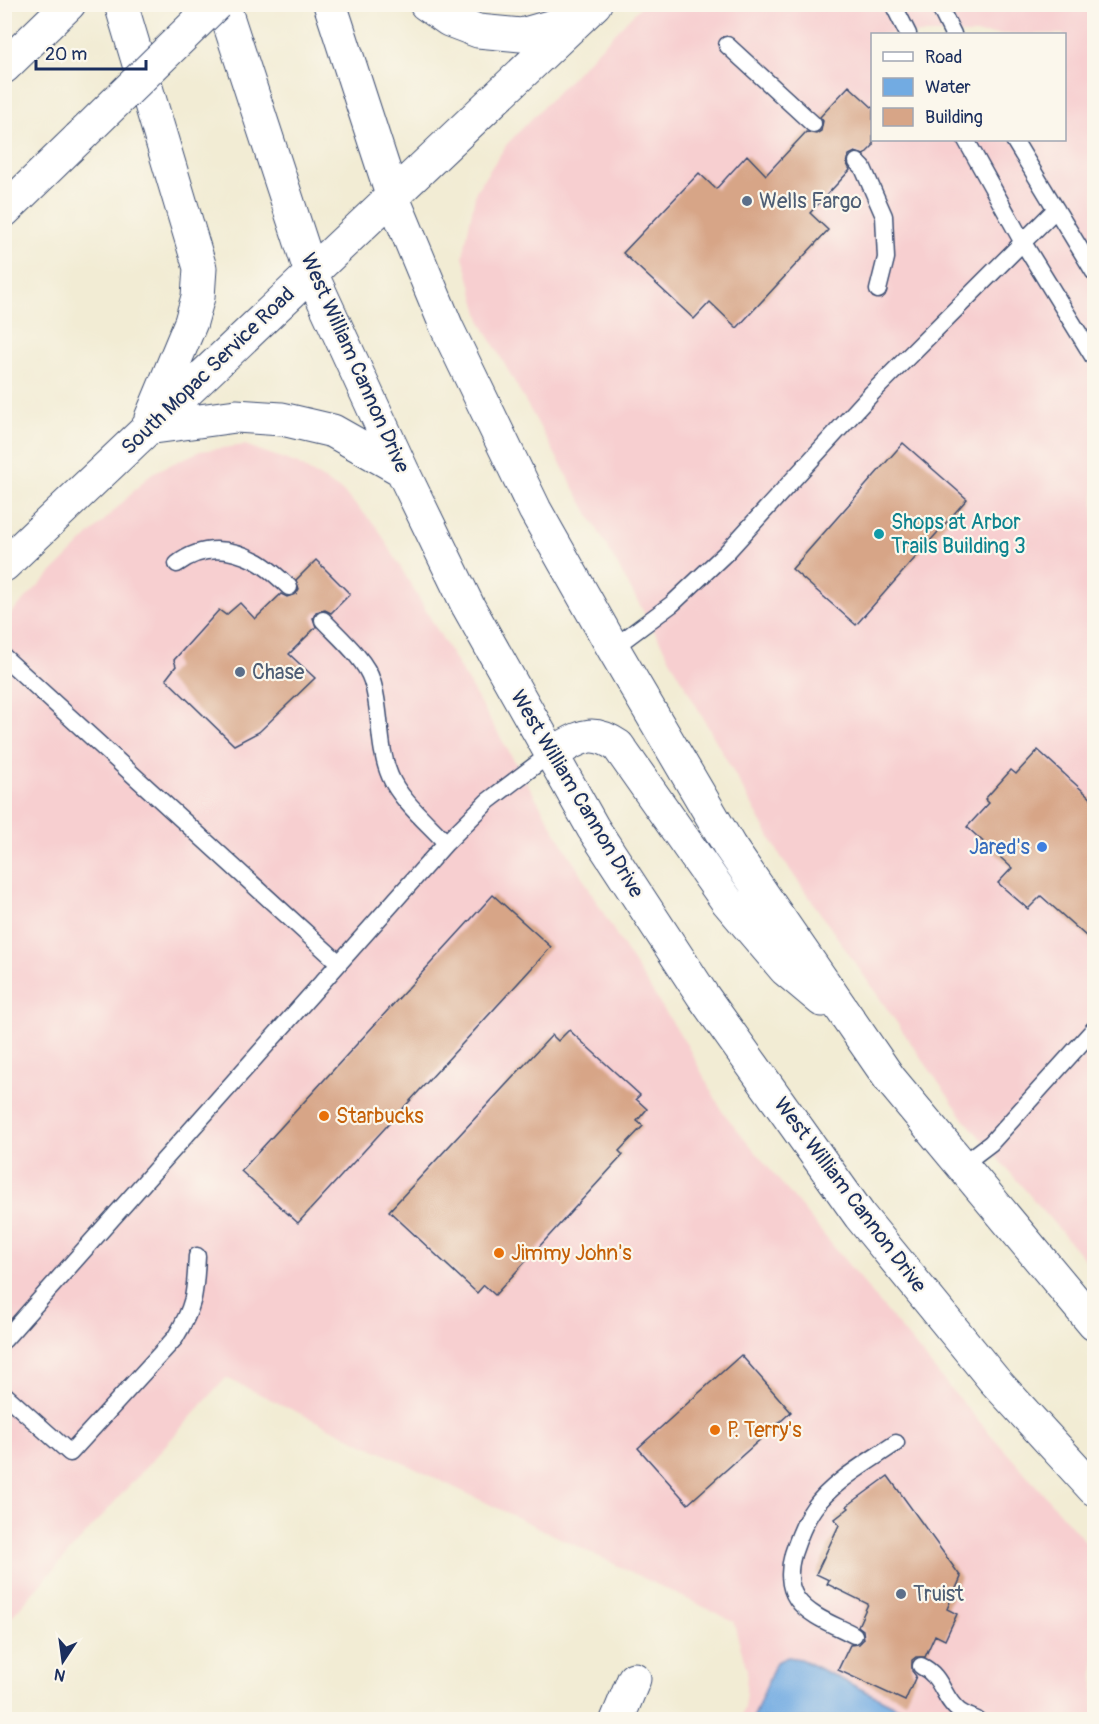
<svg xmlns="http://www.w3.org/2000/svg" width="1099" height="1724" font-family="Pangolin,sans-serif">
	<style>
		.built { fill: #f7cfd0; fill-rule: evenodd }
		.water { fill: #72abe2; stroke: #466da0; stroke-width: 1.5 }
		.building { fill: #d7a587 }
		.lines { fill: none; stroke-linecap: round; stroke-linejoin: round }
		.service-casing { stroke: #3b4b70; stroke-width: 19 }
		.minor-casing { stroke: #3b4b70; stroke-width: 35 }
		.secondary-casing { stroke: #3b4b70; stroke-width: 35 }
		.motorway-casing { stroke: #3b4b70; stroke-width: 35 }
		.service { stroke: #fff; stroke-width: 16 }
		.minor { stroke: #fff; stroke-width: 33 }
		.secondary { stroke: #fff; stroke-width: 33 }
		.motorway { stroke: #fff; stroke-width: 33 }
		.motorway-bridge-casing { stroke: #3b4b70; stroke-width: 35; stroke-linecap: butt }
		.motorway-bridge { stroke: #fff; stroke-width: 33 }
		.service-dot { fill: #5c6f8a; stroke: #fbf7ec; stroke-width: 2 }
		.culture-dot { fill: #0f9aa8; stroke: #fbf7ec; stroke-width: 2 }
		.shop-dot { fill: #3f7fe0; stroke: #fbf7ec; stroke-width: 2 }
		.food-dot { fill: #e8710a; stroke: #fbf7ec; stroke-width: 2 }
		.labels { text-anchor: middle; dominant-baseline: central; stroke-width: 4.5; stroke-linejoin: round; paint-order: stroke }
		.service-label { font-size: 21px; fill: #4e5e75; stroke: #fbf7ec; text-anchor: start }
		.street-label { font-size: 21px; fill: #1b2f5e; stroke: #fbf7ec }
		.culture-label { font-size: 21px; fill: #0d838f; stroke: #fbf7ec; text-anchor: start }
		.shop-label { font-size: 21px; fill: #366cbe; stroke: #fbf7ec; text-anchor: end }
		.food-label { font-size: 21px; fill: #c56008; stroke: #fbf7ec; text-anchor: start }
	</style>
	<rect width="100%" height="100%" fill="#fbf7ec"/>
	<filter id="ink" filterUnits="userSpaceOnUse"><feTurbulence type="fractalNoise" baseFrequency=".0167" numOctaves="2"/><feDisplacementMap in="SourceGraphic" scale="12" xChannelSelector="R" yChannelSelector="G"/><feConvolveMatrix kernelMatrix="1 2 1 2 8 2 1 2 1" color-interpolation-filters="sRGB"/></filter>
	<filter id="wash" filterUnits="userSpaceOnUse"><feTurbulence type="fractalNoise" baseFrequency=".008" numOctaves="4" result="noise"/><feDisplacementMap in="SourceGraphic" scale="24" xChannelSelector="R" yChannelSelector="G"/><feGaussianBlur stdDeviation="1.35" result="paint"/><feColorMatrix in="noise" values="0 0 0 0 0 0 0 0 0 0 0 0 0 0 0 0 0 1.4 0 .05"/><feComposite in="paint" operator="in"/></filter>
	<g filter="url(#wash)">
		<rect width="100%" height="100%" fill="#f2ecd4"/>
		<path class="built" d="M 642,5 L 1094,5 L 1094,1270 L 964,1119 L 781,857 L 482,324 L 463,256 L 476,191 L 507,144 ZM 872,34 L 1064,34 L 1064,140 L 872,140 Z
			M 245,445 L 298,464 L 342,491 L 377,527 L 624,948 L 687,1045 L 722,1111 L 954,1393 L 1094,1551 L 1094,1719 L 740,1719 L 745,1708 L 747,1670 L 733,1621 L 226,1378 L 5,1624 L 5,619 L 152,473 L 200,451 Z"/>
		<path class="water" d="M 788,1657 L 800,1659 L 922,1719 L 753,1719 L 776,1662 Z"/>
		<g id="blocks">
			<path class="building" d="M 849,86 L 873,108 L 873,146 L 864,155 L 855,152 L 849,155 L 847,164 L 850,170 L 810,213 L 828,230 L 737,328 L 710,302 L 694,319 L 623,253 L 699,173 L 716,189 L 747,155 L 766,175 L 806,132 L 816,134 L 821,131 L 823,121 L 820,117 Z
				M 903,443 L 967,499 L 856,625 L 792,569 Z
				M 316,560 L 350,594 L 331,613 L 325,610 L 316,612 L 313,618 L 316,627 L 289,654 L 315,678 L 259,732 L 234,745 L 166,679 L 176,666 L 174,660 L 219,610 L 226,615 L 240,603 L 255,619 L 281,594 L 287,597 L 296,594 L 299,589 L 296,580 Z
				M 1038,750 L 1095,802 L 1095,944 L 1041,896 L 1028,909 L 998,883 L 1012,868 L 967,827 L 989,803 L 985,799 L 1011,770 L 1016,774 Z
				M 493,895 L 551,947 L 298,1223 L 241,1171 Z
				M 569,1030 L 640,1095 L 636,1099 L 647,1109 L 637,1121 L 643,1126 L 619,1151 L 623,1155 L 495,1295 L 484,1285 L 477,1293 L 389,1211 L 552,1035 L 558,1041 Z
				M 741,1355 L 791,1412 L 688,1504 L 638,1448 Z
				M 888,1476 L 961,1577 L 947,1609 L 957,1614 L 945,1640 L 935,1635 L 925,1657 L 916,1657 L 912,1660 L 912,1671 L 916,1676 L 905,1701 L 838,1670 L 850,1645 L 859,1644 L 864,1639 L 863,1630 L 858,1626 L 868,1604 L 827,1584 L 829,1580 L 816,1574 L 839,1525 L 835,1519 L 849,1508 L 847,1506 Z"/>
		</g>
	</g>
	<g filter="url(#ink)">
		<use href="#blocks" fill-opacity="0" stroke="#3b4b70" stroke-width="1.5"/>
		<g class="lines">
			<g class="service-casing">
				<path id="service" d="M 893,4 L 908,34
					M 938,4 L 953,34
					M 727,45 L 813,124
					M 966,140 L 1022,241 L 1094,358
					M 1014,140 L 1094,272
					M 857,162 L 863,168 L 884,216 L 886,258 L 878,290
					M 177,564 C 202,545 229,547 256,561 C 268,567 279,578 289,587
					M 323,620 C 338,636 366,660 372,681 C 382,712 377,746 390,776 C 400,800 429,824 446,843
					M 613,648 L 672,604 L 726,553 L 872,393 L 1056,209
					M 4,657 L 339,963
					M 962,1165 L 991,1143 L 1094,1029
					M 4,1340 L 446,843 L 488,801 L 550,754
					M 4,1394 L 70,1453 L 175,1338 C 195,1305 195,1294 197,1256
					M 854,1635 C 835,1625 810,1617 797,1599 C 788,1586 789,1568 793,1554 C 798,1539 804,1522 814,1508 C 832,1482 870,1461 896,1443
					M 921,1666 C 943,1676 942,1698 959,1711 C 964,1715 971,1717 977,1720"/>
			</g>
			<g class="minor-casing">
				<path id="minor" d="M 617,1720 L 634,1679"/>
			</g>
			<g class="secondary-casing">
				<path id="secondary" d="M 121,4 L 200,268 L 198,297 L 191,322 L 151,418
					M 223,4 L 311,273 L 402,470 L 468,606 L 593,828 L 703,996 L 860,1216 L 994,1380 L 1094,1489
					M 330,4 L 393,198 L 447,328 L 535,510 L 613,648 L 730,847 L 890,1079 L 1094,1324
					M 426,4 L 449,20 L 478,31 L 521,35 L 577,19
					M 147,428 L 236,416 L 282,419 L 333,431 L 402,470
					M 4,565 L 595,4
					M 550,754 C 579,740 588,726 618,746 L 727,901 L 785,969 L 822,1000"/>
			</g>
			<g class="motorway-casing">
				<path id="motorway" d="M 4,67 L 69,4
					M 4,211 L 79,138"/>
			</g>
			<use href="#service" class="service"/>
			<use href="#minor" class="minor"/>
			<use href="#secondary" class="secondary"/>
			<use href="#motorway" class="motorway"/>
			<g class="motorway-bridge-casing">
				<path id="motorway-bridge" d="M 79,138 L 216,4"/>
			</g>
			<use href="#motorway-bridge" class="motorway-bridge"/>
		</g>
	</g>
	<g class="service-dot">
		<circle cx="747" cy="201" r="6"/>
		<circle cx="240" cy="672" r="6"/>
		<circle cx="901" cy="1594" r="6"/>
	</g>
	<circle class="culture-dot" cx="879" cy="534" r="6"/>
	<circle class="shop-dot" cx="1042" cy="847" r="6"/>
	<g class="food-dot">
		<circle cx="324" cy="1116" r="6"/>
		<circle cx="499" cy="1253" r="6"/>
		<circle cx="715" cy="1430" r="6"/>
	</g>
	<g class="labels">
		<g class="service-label">
			<text x="759" y="201">Wells Fargo</text>
			<text x="252" y="672">Chase</text>
			<text x="913" y="1594">Truist</text>
		</g>
		<g class="street-label">
			<text transform="translate(355 363) rotate(66)">West William Cannon Drive</text>
			<text transform="translate(208 371) rotate(-44)">South Mopac Service Road</text>
			<text transform="translate(577 794) rotate(59)">West William Cannon Drive</text>
			<text transform="translate(850 1195) rotate(53)">West William Cannon Drive</text>
		</g>
		<g class="culture-label">
			<text x="891" y="522">Shops at Arbor<tspan x="891" dy="24">Trails Building 3</tspan></text>
		</g>
		<g class="shop-label">
			<text x="1030" y="847">Jared's</text>
		</g>
		<g class="food-label">
			<text x="336" y="1116">Starbucks</text>
			<text x="511" y="1253">Jimmy John's</text>
			<text x="727" y="1430">P. Terry's</text>
		</g>
	</g>
	<rect width="1099" height="1724" fill="none" stroke="#fbf7ec" stroke-width="24"/>
	<rect x="871" y="33" width="195" height="108" fill="#fbf7ec" stroke="#a1a7b3" stroke-width="1.5"/>
	<rect x="883" y="52" width="30" height="9" fill="#ffffff" stroke="#a1a7b3" stroke-width="1.5"/>
	<text x="925" y="63" font-size="18" fill="#1b2f5e">Road</text>
	<rect x="883" y="78" width="30" height="18" fill="#72abe2" stroke="#a1a7b3" stroke-width="1.5"/>
	<text x="925" y="93" font-size="18" fill="#1b2f5e">Water</text>
	<rect x="883" y="108" width="30" height="18" fill="#d7a587" stroke="#a1a7b3" stroke-width="1.5"/>
	<text x="925" y="123" font-size="18" fill="#1b2f5e">Building</text>
	<g transform="translate(63 1661) rotate(193)" stroke="#fbf7ec" stroke-width="4.5" paint-order="stroke">
	<path d="M0-4.5L10 22L0 15L-10 22Z" fill="#1b2f5e"/>
	<text y="-9" font-size="16" font-weight="bold" text-anchor="middle" fill="#1b2f5e">N</text>
	</g>
	<path d="M36 60v9h110v-9" fill="none" stroke="#1b2f5e" stroke-width="3"/>
	<text x="45" y="60" font-size="18" fill="#1b2f5e" stroke="#fbf7ec" stroke-width="4.5" paint-order="stroke">20 m</text>
</svg>
